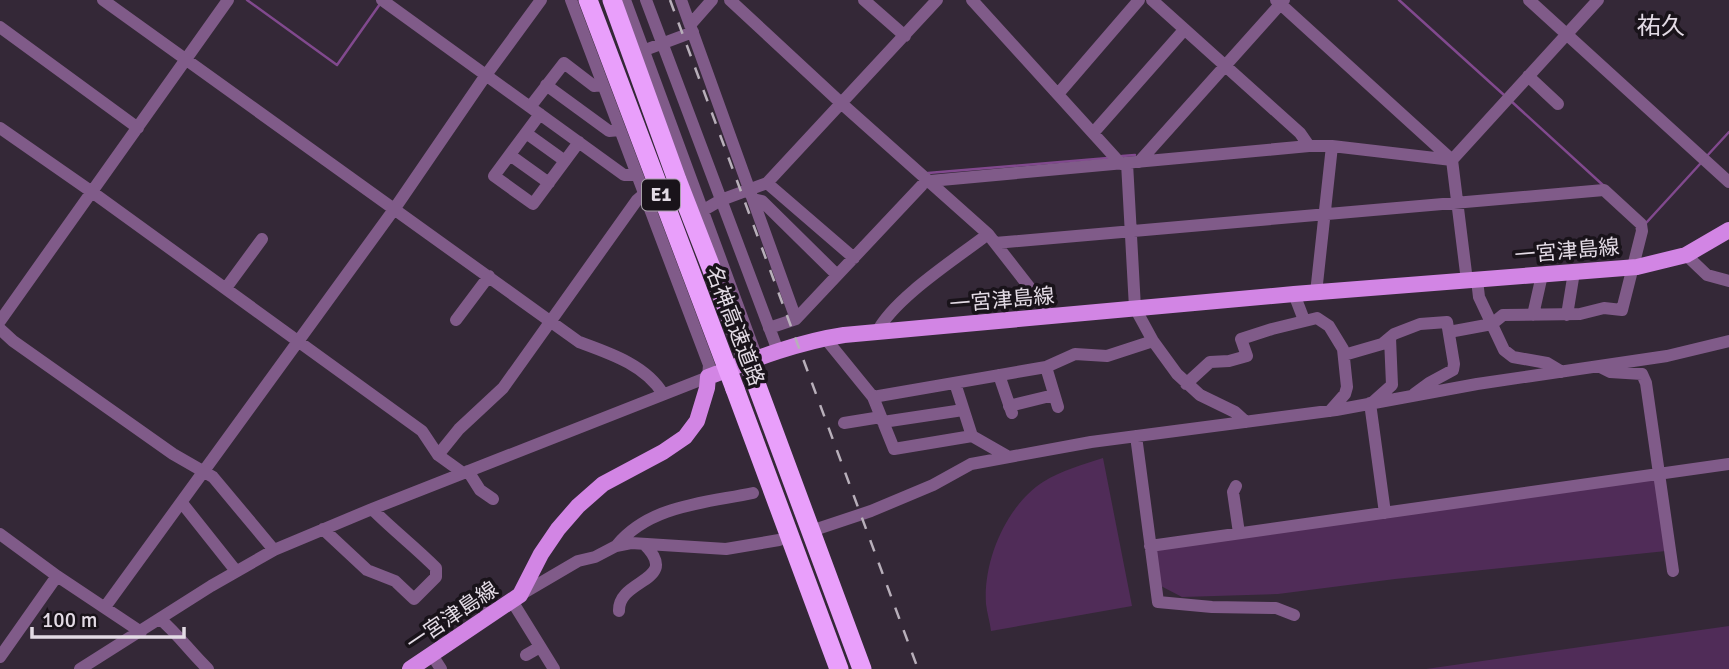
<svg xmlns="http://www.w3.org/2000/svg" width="1729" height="669" font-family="Signika,'Noto Sans JP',sans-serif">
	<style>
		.green { fill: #502c58 }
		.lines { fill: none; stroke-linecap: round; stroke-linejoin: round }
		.stream { stroke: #81498e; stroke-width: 2.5 }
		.minor { stroke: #805b89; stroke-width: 12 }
		.major { stroke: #d285e4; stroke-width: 16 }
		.highway { stroke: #e99ffb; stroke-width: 19 }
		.rail { stroke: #b8afba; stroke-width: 2.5; stroke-dasharray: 12 12; stroke-linecap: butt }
		.highway-bridge { stroke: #e99ffb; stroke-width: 19 }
		.labels { text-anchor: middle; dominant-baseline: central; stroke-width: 7; stroke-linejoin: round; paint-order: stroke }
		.shield { fill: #19131a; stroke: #a69fa8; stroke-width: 2 }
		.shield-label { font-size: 19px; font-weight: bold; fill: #e3dbe5 }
		.street-label { font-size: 21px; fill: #e3dbe5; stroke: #19131a }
		.quarter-label { font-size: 24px; fill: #e3dbe5; stroke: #19131a }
	</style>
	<rect width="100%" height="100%" fill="#342837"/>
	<path class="green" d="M 1103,458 L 1132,606 L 991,631 C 990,622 987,613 986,604 C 983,561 1006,506 1043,482 C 1062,470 1082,465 1103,458 Z
		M 1657,477 L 1666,551 L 1395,579 L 1278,594 L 1182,597 L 1159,585 L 1153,548 Z
		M 1729,626 L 1729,669 L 1426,669 Z"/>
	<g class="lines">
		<path class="stream" d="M 247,0 L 337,65 L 380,4
			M 1399,0 L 1504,95
			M 1511,101 L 1604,186
			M 1122,156 L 1135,155
			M 1706,157 L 1729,132
			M 928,173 L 1108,158
			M 1646,223 L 1700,164"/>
		<path class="minor" d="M 103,0 L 579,342 C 609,353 646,365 663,394
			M 382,0 L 624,175 L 637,175
			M 625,0 L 757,358
			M 646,0 L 778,351
			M 681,0 L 796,319 L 924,183 L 930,181 L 1309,146 L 1332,146 L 1452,160 L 1598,0
			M 730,0 L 841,103 L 988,234 L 1044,306 L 1046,316
			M 864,0 L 905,36
			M 972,0 L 1121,164
			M 1152,0 L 1300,133 L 1309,146
			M 1276,0 L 1452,160 L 1467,281
			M 1529,0 L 1729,182
			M 690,25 L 712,0
			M 0,27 L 138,128
			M 637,53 L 693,32
			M 1528,76 L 1558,104
			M 546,85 L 609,131 L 620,130
			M 1058,94 L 1139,0
			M 530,107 L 564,63 L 594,86 L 603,85
			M 540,114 L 494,176 L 533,204 L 579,142
			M 0,128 L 92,192 L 422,431 L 438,455 L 463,473
			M 1094,132 L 1184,30
			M 526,133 L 565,161
			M 510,155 L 549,183
			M 1139,162 L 1284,0
			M 1127,163 L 1135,308 L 1153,341 L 1177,374 L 1200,395 L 1235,412 L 1246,422
			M 767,183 L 854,258
			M 753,199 L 762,201 L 837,275
			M 702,211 L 721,200 L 767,183 L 937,0
			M 995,243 L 1604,190 L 1641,224 L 1642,231 L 1622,310 L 1604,308 L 1580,314 L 1503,315 L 1492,324 L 1449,332
			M 1686,255 L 1707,275 L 1729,281
			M 1477,280 L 1479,297 L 1504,350 L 1513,357 L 1547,363 L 1562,372
			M 226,288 L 262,239
			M 1316,293 L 1332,146
			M 1294,294 L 1304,320
			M 1533,315 L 1542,275
			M 1567,315 L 1574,272
			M 456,320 L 489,276
			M 0,321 L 228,0
			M 769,328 L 796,319
			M 0,329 L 13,341 L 173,454 L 213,477 L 274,550
			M 877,332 C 894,298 957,258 988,234
			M 825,338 L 873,397
			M 1344,355 L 1382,344 L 1394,334 L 1420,324 L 1447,322 L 1454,364 L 1453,370 L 1429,383 L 1414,394
			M 1046,367 L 1058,407
			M 1602,368 L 1610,372 L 1642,374 L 1646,383 L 1673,571
			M 999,375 L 1012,413
			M 955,383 L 972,436 L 1007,456
			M 1186,384 L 1210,362 L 1229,361 L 1247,356 L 1241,339 L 1272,329 L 1317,318 L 1329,326 L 1343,349 L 1347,387 L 1345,394 L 1330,411
			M 1373,402 L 1392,385 L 1390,338
			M 1370,403 L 1385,513
			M 1009,406 L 1054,395
			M 883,422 L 963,410
			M 844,423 L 881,417
			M 972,436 L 894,449 L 873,397 L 1046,367 L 1075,354 L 1107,356 L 1153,341
			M 1136,436 L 1158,602 L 1212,607 L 1276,608 L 1294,615
			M 438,455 L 459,429 L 503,388 L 637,200 L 644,194
			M 468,471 L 480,490 L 493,499
			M 1236,486 L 1233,492 L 1239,533
			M 182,503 L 236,571
			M 820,528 L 871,511 L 933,485 L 971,464 L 1091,442 L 1336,410 L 1477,384 L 1667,356 L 1729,341
			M 323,529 L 367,570 L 395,581 L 414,599 L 436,577 L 436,568 C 415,547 393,530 372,509
			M 0,534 L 57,576 L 141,632
			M 617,545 C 650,505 705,503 753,493
			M 1150,546 L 1729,464
			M 520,595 L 578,561 L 595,557 L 616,546 L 631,543 L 726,549 L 779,540
			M 512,601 L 554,669
			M 480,602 L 491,616
			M 105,607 L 395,208 L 486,75 L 541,0
			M 619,611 C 618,578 682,582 644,544
			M 160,619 C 178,634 191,653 208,669
			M 432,655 L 441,669
			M 526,655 L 540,647
			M 0,657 L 57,576
			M 80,669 L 211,586 L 274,550 L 372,509 L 708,377 L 709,365 L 571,0"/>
		<path class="major" d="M 410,669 L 520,595 L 541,554 L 558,529 L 578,506 L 603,484 L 663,452 L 685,437 L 697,421 L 707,388 L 708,377 C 752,360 797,342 844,335 L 1294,294 L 1637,267 L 1686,255 L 1729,230"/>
		<path class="highway" d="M 754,378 L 862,669
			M 735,389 L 839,669"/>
		<path class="rail" d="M 670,0 L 918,669"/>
		<path class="highway-bridge" d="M 588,0 L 735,389
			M 612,0 L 677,180 L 754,378"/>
	</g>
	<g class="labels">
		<rect class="shield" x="642" y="179.5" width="38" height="31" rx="5"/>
		<g class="shield-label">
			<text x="661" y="195">E1</text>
		</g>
		<g class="street-label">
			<text transform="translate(1567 251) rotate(-5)">一宮津島線</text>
			<text transform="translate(1002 300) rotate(-5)">一宮津島線</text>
			<text transform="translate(735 326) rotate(69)">名神高速道路</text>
			<text transform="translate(452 616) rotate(-34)">一宮津島線</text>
		</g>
		<g class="quarter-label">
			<text x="1661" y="26">祐久</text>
		</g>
	</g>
	<path d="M32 627v10h152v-10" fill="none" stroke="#e3dbe5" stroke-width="3.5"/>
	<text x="42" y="627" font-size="21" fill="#e3dbe5" stroke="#19131a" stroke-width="5" paint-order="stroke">100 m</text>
</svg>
